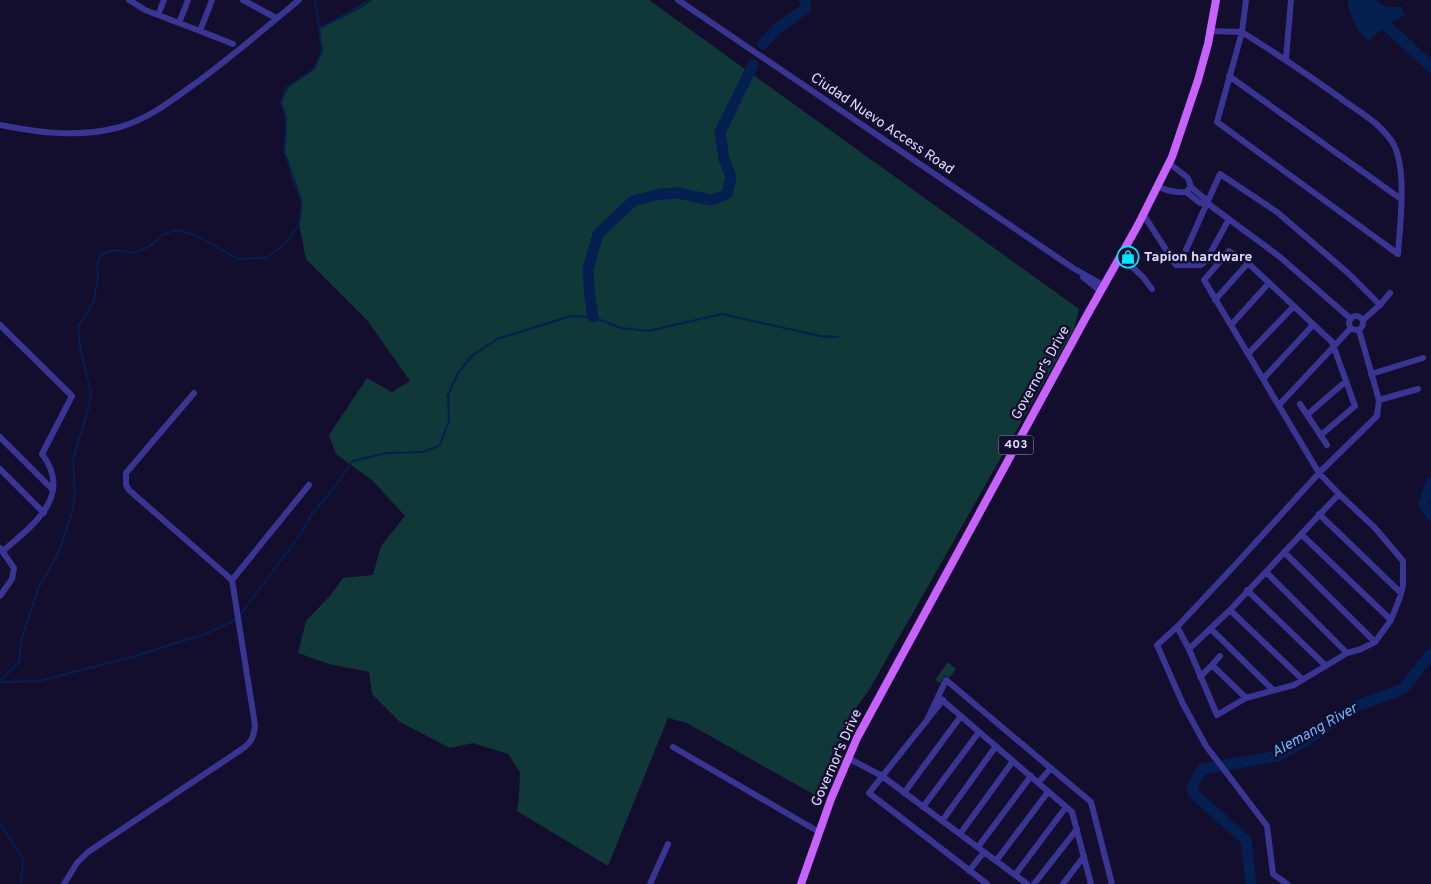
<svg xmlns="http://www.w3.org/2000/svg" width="1431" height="884" font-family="Overpass,sans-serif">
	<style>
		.green { fill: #113838 }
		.water { fill: #051f50 }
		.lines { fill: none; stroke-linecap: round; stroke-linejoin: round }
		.stream { stroke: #051f50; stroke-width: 2 }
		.river { stroke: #051f50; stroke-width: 11 }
		.minor { stroke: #3a3592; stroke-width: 6 }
		.major { stroke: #c762ff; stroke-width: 8 }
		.labels { text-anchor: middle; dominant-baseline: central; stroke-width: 5; stroke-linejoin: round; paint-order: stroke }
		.shield { fill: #140e2e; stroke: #a39ec0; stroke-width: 1 }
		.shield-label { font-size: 12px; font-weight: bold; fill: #e0dbff }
		.street-label { font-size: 14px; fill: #e0dbff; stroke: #140e2e }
		.poi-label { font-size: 14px; font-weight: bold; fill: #e0dbff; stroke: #140e2e; text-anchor: start }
		.water-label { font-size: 15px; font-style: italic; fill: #69b7ff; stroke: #140e2e }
	</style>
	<rect width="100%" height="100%" fill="#140e2e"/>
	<path class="green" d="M 369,0 L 649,0 L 1079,309 L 1074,329 L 869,690 L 850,716 L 820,798 L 687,723 L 668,718 L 608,866 L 517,811 L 519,797 L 520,772 L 508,754 L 473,743 L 450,748 L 400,722 L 372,694 L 369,672 L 329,664 L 298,653 L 306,621 L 330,596 L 343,578 L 373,575 L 381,546 L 405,516 L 373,481 L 336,454 L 329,435 L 367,378 L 392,392 L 410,381 L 367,320 L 306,259 L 299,224 L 302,202 L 291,176 L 284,149 L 286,131 L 286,117 L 281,103 L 289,86 L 314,69 L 322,51 L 320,28 Z
		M 948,662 L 956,669 L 949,678 L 945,675 L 940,683 L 935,680 Z"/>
	<path class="water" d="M 1347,0 L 1377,0 L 1378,3 L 1388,7 L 1401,7 L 1405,15 L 1386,25 L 1369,41 C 1355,31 1350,16 1347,0 Z"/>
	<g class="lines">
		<path class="stream" d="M 320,28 L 364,5 L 371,0
			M 240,615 L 300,535 L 312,514 L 333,489 L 353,461 L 387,453 L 424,452 L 440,445 L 449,421 L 448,395 L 458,373 L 473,355 L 497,339 L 571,316 L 593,317 L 621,328 L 648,331 L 722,314 L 820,336 L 838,337
			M 0,681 L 19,662 L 22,637 L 38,589 L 58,554 L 72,513 L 75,496 L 73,459 L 88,410 L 91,393 L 80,346 L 78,327 L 94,301 L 98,277 L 97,264 L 101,254 L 116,250 L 133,253 L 149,247 L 162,235 L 176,230 L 195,235 L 238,259 L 266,258 L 286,243 L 299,224 L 302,202 L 284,151 L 286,132 L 286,117 L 281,103 L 286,88 L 314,69 L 322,51 L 315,0
			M 0,682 L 39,681 L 132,657 L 208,633 L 237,619
			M 0,823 L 23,859 L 21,884"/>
		<path class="river" d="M 1370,0 L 1386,25 L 1431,67
			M 763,44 L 776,29 L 805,9 L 805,0
			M 593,317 L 590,298 L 588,269 L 598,234 L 633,201 L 661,194 L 678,193 L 712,200 L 727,194 L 731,177 L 724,159 L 720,132 L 753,65
			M 1431,483 L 1424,504 L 1431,515
			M 1251,884 L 1246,840 L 1193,793 L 1192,786 L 1203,769 L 1277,756 L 1302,743 L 1357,706 L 1403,689 L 1431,654"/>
		<path class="minor" d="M 129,0 L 145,10 L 200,31 L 212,0
			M 243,0 L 276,18
			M 678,0 L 1073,268 L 1103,285
			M 158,15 L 164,0
			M 179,23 L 188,0
			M 200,31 L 233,44
			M 1211,31 L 1242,32 L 1246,0
			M 1242,32 C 1277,54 1310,76 1343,100 C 1361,113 1383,125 1394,145 C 1407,171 1400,225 1398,254 L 1217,122 Z
			M 1286,59 L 1291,0
			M 1229,76 L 1401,199
			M 0,125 C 40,133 80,138 120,127 C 147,119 167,104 189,88 C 227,61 263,30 299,0
			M 1157,186 C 1167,191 1175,193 1186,192 L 1191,187 L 1188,178 L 1169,163
			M 1191,187 L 1204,198 L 1207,203 L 1280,257 L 1351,319
			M 1186,192 L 1200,203 L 1207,203
			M 1143,214 L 1176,265 L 1201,265 L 1206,261 L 1229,219
			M 1186,250 L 1220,174 L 1277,212 L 1348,273 L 1380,305 L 1363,320
			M 1120,256 L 1143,277 L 1152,289
			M 1083,277 L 1100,291
			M 1215,300 L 1248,263
			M 1380,305 L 1390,293
			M1349 323a7 7 0 1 1 14 0a7 7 0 1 1-14 0Z
			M 0,325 L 72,396 L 42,454 C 74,496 32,526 3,551
			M 1231,325 L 1269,283
			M 1248,354 L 1294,306
			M 1371,374 L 1423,358
			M 1263,379 L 1313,325
			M 1379,400 L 1418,389
			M 1300,404 L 1327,445
			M 1279,405 L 1351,328
			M 1307,415 L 1346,381
			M 1321,435 L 1355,406 L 1332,342 L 1248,263 L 1229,251 L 1204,280 L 1319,473 L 1339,494 L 1230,610 L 1189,649 L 1217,715 L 1246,698 L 1294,685 L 1347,653 L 1361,649 L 1375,642 L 1391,620 L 1400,597 L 1403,586 L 1403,561 L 1375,528 L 1339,494
			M 0,437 L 53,490
			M 0,469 L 44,513
			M 1319,514 L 1401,593
			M 1301,534 L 1391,620
			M 0,548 L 14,568 L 12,579 L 0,596
			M 1284,552 L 1375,642
			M 1266,572 L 1347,653
			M 232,580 L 309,485
			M 1247,590 L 1326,666
			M 1230,610 L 1303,680
			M 1177,627 L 1189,649
			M 1211,629 L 1273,690
			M 1212,665 L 1220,656
			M 1200,677 L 1212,665 L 1246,698
			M 941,699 L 1072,812 L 1091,884
			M 943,700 L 869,793 L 987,884
			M 926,722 L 946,680 L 1091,802 L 1112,884
			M 673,747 L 819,832
			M 848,758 L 882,776 L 1027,884
			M 1038,783 L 1051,768
			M 904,793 L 961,716
			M 923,807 L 979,732
			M 942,821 L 996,746
			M 960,834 L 1013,761
			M 978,847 L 1031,776
			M 996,861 L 1048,792
			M 969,871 L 984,852
			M 1015,875 L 1066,807
			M 64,884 L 77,863 L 88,852 L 242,749 C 252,742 254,736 255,725 L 232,580 L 129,490 L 126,485 L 126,473 L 194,393
			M 650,884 L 668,844
			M 1034,884 L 1077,829
			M 1063,884 L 1084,856
			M 1287,884 L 1273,874 L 1267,826 L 1206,746 L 1183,704 L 1157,645 L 1177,627 L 1236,564 L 1319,473 L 1377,416 L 1379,400 L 1359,330"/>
		<path class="major" d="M 801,884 L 831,799 L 857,738 L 1086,317 L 1138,225 L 1172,157 L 1198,80 L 1208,44 L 1216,0"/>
	</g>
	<defs>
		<g id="shop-ring" transform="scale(1.125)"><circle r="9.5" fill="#140e2e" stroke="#07e2ff" stroke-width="1.5"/><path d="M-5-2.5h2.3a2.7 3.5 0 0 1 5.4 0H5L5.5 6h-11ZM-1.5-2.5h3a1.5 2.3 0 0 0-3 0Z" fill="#07e2ff"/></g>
	</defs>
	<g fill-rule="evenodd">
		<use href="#shop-ring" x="1128" y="257"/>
	</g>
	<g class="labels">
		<rect class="shield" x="998.5" y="435.5" width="35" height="19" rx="4"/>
		<g class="shield-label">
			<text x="1016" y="445">403</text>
		</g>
		<g class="street-label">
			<text transform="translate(882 124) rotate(34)">Ciudad Nuevo Access Road</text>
			<text transform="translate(1041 373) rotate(-61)">Governor's Drive</text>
			<text transform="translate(837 758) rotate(-66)">Governor's Drive</text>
		</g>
		<g class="poi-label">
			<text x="1144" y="257">Tapion hardware</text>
		</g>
		<g class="water-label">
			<text transform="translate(1315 731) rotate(-29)">Alemang River</text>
		</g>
	</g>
</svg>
